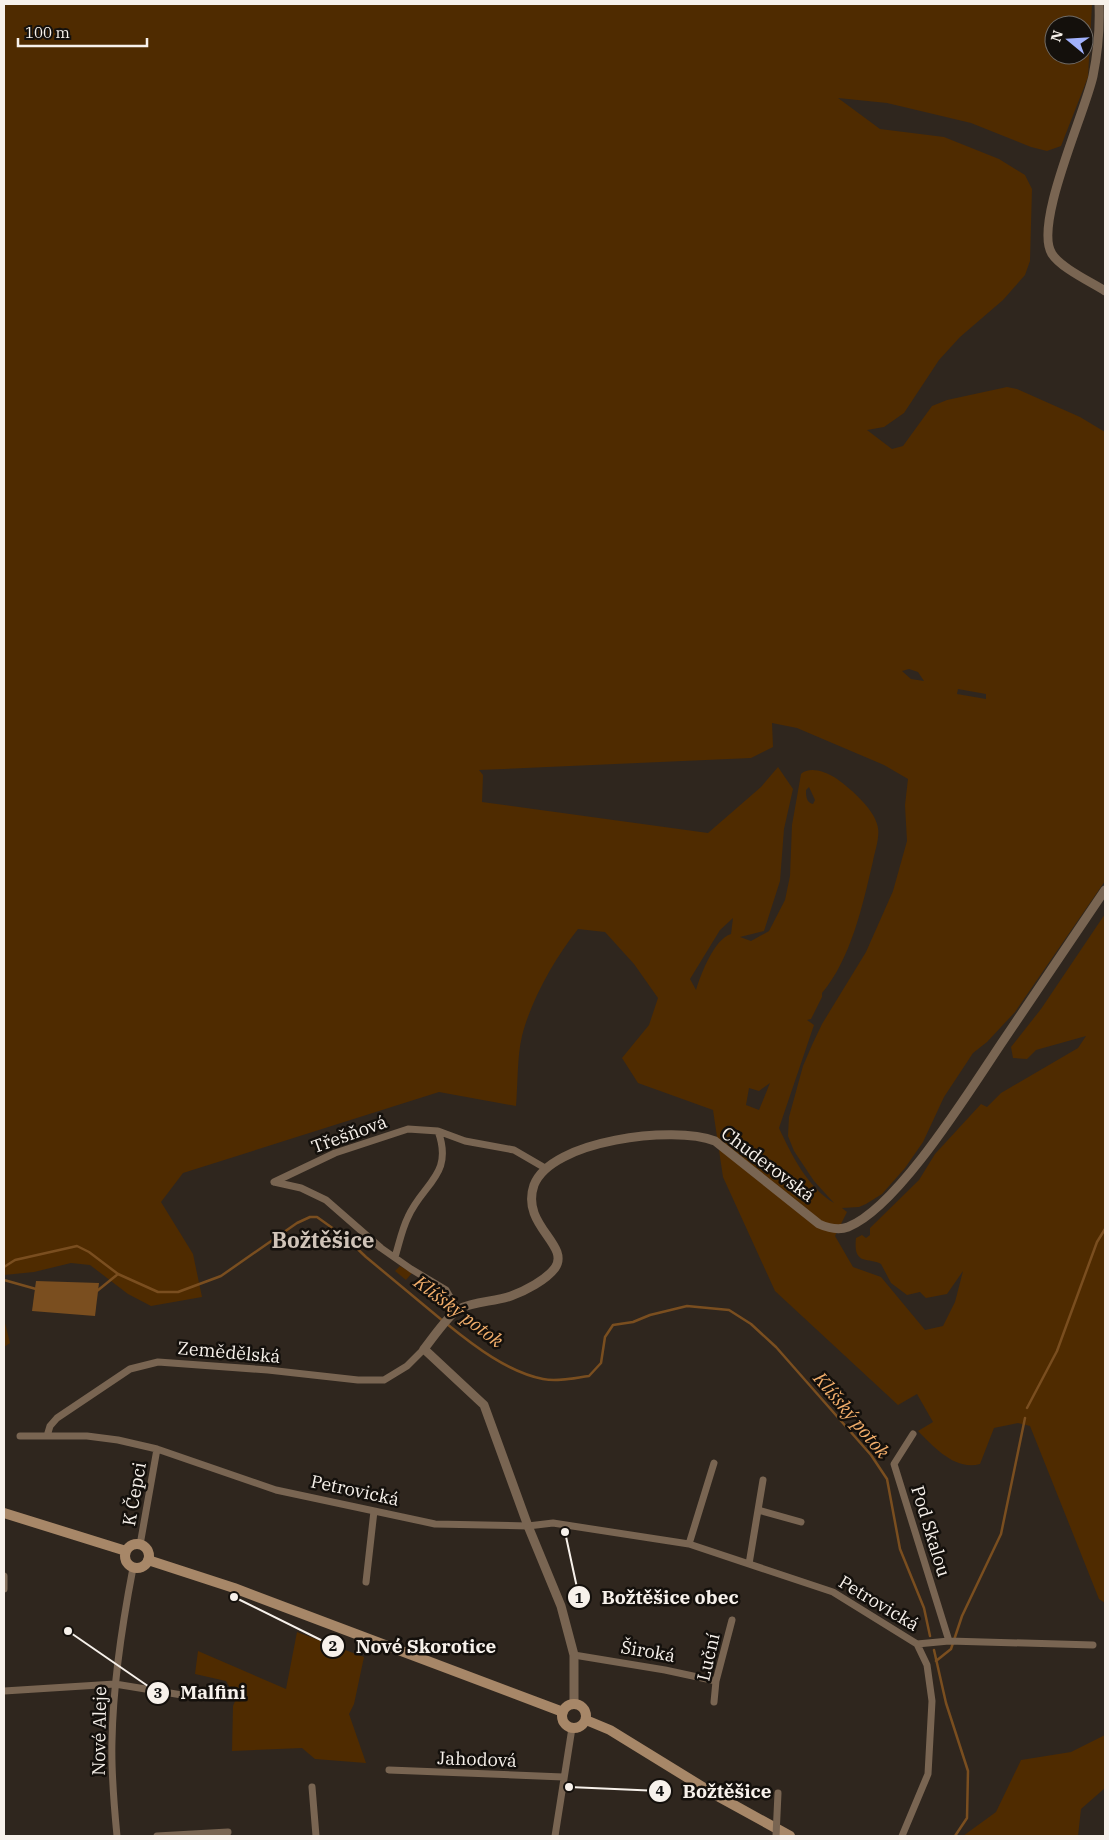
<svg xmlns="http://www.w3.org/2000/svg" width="1109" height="1840" font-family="'IBM Plex Serif',serif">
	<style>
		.green { fill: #4f2b00; fill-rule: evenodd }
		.water { fill: #7a4e1f }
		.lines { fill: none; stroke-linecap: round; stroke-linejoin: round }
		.stream { stroke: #7a4e1f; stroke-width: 2.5 }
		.minor { stroke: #796552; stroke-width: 7 }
		.tertiary { stroke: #796552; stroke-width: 9 }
		.secondary { stroke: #a78768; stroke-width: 10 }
		.minor-bridge { stroke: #796552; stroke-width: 7 }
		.labels { text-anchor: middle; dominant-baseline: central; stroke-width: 5; stroke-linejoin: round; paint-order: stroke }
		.street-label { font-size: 18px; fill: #f7f1eb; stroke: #14100c }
		.water-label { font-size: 19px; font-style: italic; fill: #f2ae6b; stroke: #14100c }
		.district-label { font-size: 22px; font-weight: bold; fill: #cfc3b8; stroke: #14100c }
		.leader { fill: none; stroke: #f7f1eb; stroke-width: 2 }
		.callout-dot { fill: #f7f1eb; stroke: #14100c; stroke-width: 2 }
		.mark-label { font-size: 15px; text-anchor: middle; font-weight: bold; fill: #111 }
		.callout-label { font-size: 19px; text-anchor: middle; font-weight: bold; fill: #f7f1eb; stroke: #14100c; stroke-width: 5; stroke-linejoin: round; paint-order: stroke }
	</style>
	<rect width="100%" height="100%" fill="#2f261e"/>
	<path class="green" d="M 4,4 L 1092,4 L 1088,77 L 1061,146 L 1047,151 L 1031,147 L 971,123 L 887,103 L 838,98 L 880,129 L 944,137 L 999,159 L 1025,175 L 1032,189 L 1030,261 L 1025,275 L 1003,300 L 960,337 L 939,360 L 904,413 L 884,427 L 867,430 L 892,449 L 903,446 L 932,406 L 947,400 L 1007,387 L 1017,389 L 1080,417 L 1105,432 L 1105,881 L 1015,1012 L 987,1042 L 973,1053 L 944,1097 L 923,1142 L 905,1168 L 882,1194 L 866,1204 L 859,1207 L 842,1208 L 847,1212 L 835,1236 L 853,1267 L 881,1277 L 925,1330 L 943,1326 L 955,1302 L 963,1271 L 947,1294 L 926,1298 L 920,1292 L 907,1295 L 891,1283 L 881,1264 C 867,1257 853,1266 856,1238 L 862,1235 L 866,1238 L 870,1235 L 870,1228 L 919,1180 L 935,1154 L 981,1104 L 987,1107 L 1001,1093 L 1078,1048 L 1086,1036 L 1036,1050 L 1027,1059 L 1013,1058 L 1011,1047 L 1041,1009 L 1105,914 L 1105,1603 L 1099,1599 L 1030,1426 L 1018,1423 L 994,1428 L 980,1464 C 955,1471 934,1447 918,1431 L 933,1422 L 917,1394 L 898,1405 L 775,1291 L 723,1177 L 713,1110 L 638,1083 L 622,1058 L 649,1025 L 658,998 L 634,964 L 605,932 L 578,929 C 555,958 531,1000 522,1036 C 517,1057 518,1083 516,1106 L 439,1092 L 183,1173 L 161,1202 L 193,1254 L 202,1297 L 151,1306 L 128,1294 L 90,1265 L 71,1263 L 34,1272 L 4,1275 ZM 1054,25 L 1084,25 L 1084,55 L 1054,55 ZM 909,669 L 918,672 L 924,681 L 911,679 L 902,671 ZM 958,689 L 986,694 L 986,699 L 957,694 ZM 772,723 L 797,728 L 884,765 L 908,779 L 905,805 L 907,841 L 893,891 L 866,952 L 822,1024 L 812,1045 L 803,1066 L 789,1117 L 788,1136 L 794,1151 L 814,1181 L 834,1203 C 808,1188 791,1154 779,1128 L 814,1025 L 807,1020 L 811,1019 L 822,997 L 822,993 C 851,959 863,904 873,861 C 875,850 881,835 877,824 C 873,808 848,786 834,777 C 825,772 810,766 801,774 L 792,825 L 790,876 L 785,900 L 769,931 L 751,941 L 740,937 L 764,931 L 780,881 L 784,829 L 793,789 L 778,767 L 761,787 L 708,833 L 482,802 L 483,775 L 479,770 L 751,758 L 773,747 ZM 809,787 L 815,800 L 813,804 C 806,803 806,795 806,790 ZM 733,918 L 731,934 C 714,939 701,974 696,990 L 690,979 L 720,930 ZM 770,1083 L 759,1110 L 746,1105 L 749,1088 L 759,1091 Z
		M 400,1266 L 412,1273 L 406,1280 L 395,1271 Z
		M 443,1292 L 454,1308 L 451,1311 L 437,1300 Z
		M 4,1319 L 10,1343 L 4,1347 Z
		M 297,1632 L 364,1657 L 354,1704 L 349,1714 L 366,1763 L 315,1759 L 302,1748 L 232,1751 L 233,1706 L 236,1699 L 226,1681 L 195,1674 L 198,1651 L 286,1689 Z
		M 1105,1735 L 1105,1788 L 1081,1809 L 1078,1836 L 963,1836 L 996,1812 L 1021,1760 L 1071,1752 Z"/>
	<path class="water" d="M 36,1281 L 99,1283 L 95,1316 L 32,1311 Z"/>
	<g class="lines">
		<path class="stream" d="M 4,1267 L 15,1260 L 77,1246 L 89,1252 L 118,1274 L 158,1292 L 178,1292 L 221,1276 L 297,1223 L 310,1217 L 317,1217 L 345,1237 L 366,1257 L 443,1321
			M 4,1280 L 36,1289
			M 97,1291 L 118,1274
			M 447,1324 C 474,1346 508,1372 543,1379 C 558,1382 574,1378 589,1376 L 601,1363 L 605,1337 L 613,1325 L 633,1322 L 650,1315 L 687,1306 L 729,1310 L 751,1324 L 776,1347 L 871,1455 L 887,1479 L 900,1549 L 924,1608 L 930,1636
			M 1027,1408 L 1057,1351 L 1097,1242 L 1105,1229
			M 934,1650 L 946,1703 L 968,1771 L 967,1818 L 955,1836
			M 936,1661 L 951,1649 L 962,1616 L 1001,1534 L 1025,1418"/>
		<path class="minor" d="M 438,1131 L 465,1141 L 514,1150 L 545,1168
			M 274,1182 L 335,1153 L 408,1129 L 438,1131 C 454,1175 423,1183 408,1217 C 402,1229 399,1244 395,1257
			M 274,1182 L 301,1188 L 326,1200 L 381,1248 L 411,1269 L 446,1290 L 457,1309
			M 913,1434 L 894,1464 L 949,1641
			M 20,1436 L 87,1436 L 118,1440 L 157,1449 L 276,1490 L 435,1524 L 528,1526 L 553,1523 L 689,1544 L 833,1592 L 917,1644 L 927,1665 L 932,1701 L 928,1774 L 902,1836
			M 47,1436 L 50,1426 L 57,1418 L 130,1369 L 158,1362 L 268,1370 L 358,1380 L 384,1380 L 407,1366 L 424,1349
			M 758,1510 L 801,1522
			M 689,1544 L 714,1463
			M 140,1545 L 157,1449
			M 749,1564 L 763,1480
			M 4,1576 L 4,1589
			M 366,1582 L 374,1511
			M 917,1644 L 949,1641 L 1093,1645
			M 574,1655 L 665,1670 L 716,1681
			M 4,1691 L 115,1684 L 182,1695
			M 714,1702 L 716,1681 L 732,1620
			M 389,1770 L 563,1777
			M 312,1787 L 316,1836
			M 117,1836 C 114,1805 111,1773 112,1741 C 113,1683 122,1625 133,1568
			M 157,1836 L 228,1832
			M 555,1836 L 572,1728"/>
		<path class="tertiary" d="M 1099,4 C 1100,28 1098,51 1093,76 C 1085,113 1033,225 1052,254 C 1061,268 1091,282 1105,291
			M 574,1704 L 574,1655 L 561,1606 L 528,1526 L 484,1405 L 424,1349 C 432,1339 449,1314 459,1309 C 475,1301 494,1302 511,1296 C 525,1291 546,1280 555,1268 C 571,1245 520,1225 534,1185 C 551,1140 674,1125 715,1141 L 819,1224 C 828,1228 838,1231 848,1227 C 899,1207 973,1085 1005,1038 C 1038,989 1072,939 1105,890"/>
		<path class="secondary" d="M 4,1513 L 126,1551
			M125 1556a12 12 0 1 1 24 0a12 12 0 1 1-24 0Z
			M 148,1560 L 234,1588 L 563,1712
			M562 1716a12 12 0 1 1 24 0a12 12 0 1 1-24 0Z
			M 586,1720 L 610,1730 L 714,1794 L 790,1836"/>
		<path class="minor-bridge" d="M 776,1836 L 778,1793"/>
	</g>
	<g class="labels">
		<g class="street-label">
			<text transform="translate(349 1134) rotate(-20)">Třešňová</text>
			<text transform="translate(768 1164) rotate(37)">Chuderovská</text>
			<text transform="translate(229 1352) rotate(5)">Zemědělská</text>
			<text transform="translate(355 1490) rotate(12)">Petrovická</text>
			<text transform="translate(134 1494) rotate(-80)">K Čepci</text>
			<text transform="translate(931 1531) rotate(73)">Pod Skalou</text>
			<text transform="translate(879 1603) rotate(31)">Petrovická</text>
			<text transform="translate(648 1651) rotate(10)">Široká</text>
			<text transform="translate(708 1657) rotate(-77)">Luční</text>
			<text transform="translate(99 1731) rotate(-89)">Nové Aleje</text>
			<text transform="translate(477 1759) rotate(2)">Jahodová</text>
		</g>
		<g class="water-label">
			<text transform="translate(459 1311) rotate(37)">Klíšský potok</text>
			<text transform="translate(852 1415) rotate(50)">Klíšský potok</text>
		</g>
		<g class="district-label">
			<text x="323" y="1239">Božtěšice</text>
		</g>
	</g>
	<path class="leader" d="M565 1532L579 1597M234 1597L333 1646M68 1631L158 1693M569 1787L660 1791"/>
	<g class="callout-dot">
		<circle cx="565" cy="1532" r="5"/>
		<circle cx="234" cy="1597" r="5"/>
		<circle cx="68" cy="1631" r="5"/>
		<circle cx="569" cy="1787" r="5"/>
		<circle cx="579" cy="1597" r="12"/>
		<circle cx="333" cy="1646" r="12"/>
		<circle cx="158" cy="1693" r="12"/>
		<circle cx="660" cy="1791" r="12"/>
	</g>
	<g class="mark-label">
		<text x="579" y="1603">1</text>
		<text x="333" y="1651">2</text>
		<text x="158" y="1698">3</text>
		<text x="660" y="1796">4</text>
	</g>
	<g class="callout-label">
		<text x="670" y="1604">Božtěšice obec</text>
		<text x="426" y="1653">Nové Skorotice</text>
		<text x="213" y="1699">Malfini</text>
		<text x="727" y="1798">Božtěšice</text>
	</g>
	<rect width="1109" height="1840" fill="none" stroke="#f7f1eb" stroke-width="10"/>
	<g transform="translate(1069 40) rotate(288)"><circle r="24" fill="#14100c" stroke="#6f6a65"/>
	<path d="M0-4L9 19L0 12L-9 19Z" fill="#a2b2fd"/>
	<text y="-8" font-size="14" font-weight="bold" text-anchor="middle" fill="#f7f1eb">N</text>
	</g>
	<path d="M18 38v8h129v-8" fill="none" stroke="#f7f1eb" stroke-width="2.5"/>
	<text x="25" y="38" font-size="15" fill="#f7f1eb" stroke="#14100c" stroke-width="4" paint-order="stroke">100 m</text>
</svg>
